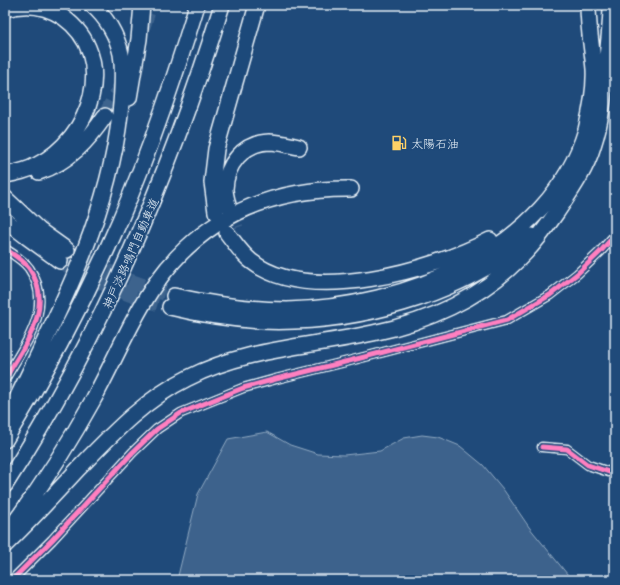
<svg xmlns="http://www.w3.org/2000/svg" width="620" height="585" font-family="'Playpen Sans','Klee One',sans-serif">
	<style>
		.green { fill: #3c628c; stroke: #92aac2 }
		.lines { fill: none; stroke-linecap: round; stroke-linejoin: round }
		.motorway-tunnel { stroke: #3d638d; stroke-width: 15; stroke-dasharray: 15 8; stroke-linecap: butt }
		.minor-casing { stroke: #e8f1f8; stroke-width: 11 }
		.motorway-casing { stroke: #e8f1f8; stroke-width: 18 }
		.minor { stroke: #1f4a7a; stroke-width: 8 }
		.motorway { stroke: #1f4a7a; stroke-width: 15 }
		.cycleway-casing { stroke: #1f4a7a; stroke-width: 8 }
		.cycleway { stroke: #ff80c0; stroke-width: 5 }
		.labels { text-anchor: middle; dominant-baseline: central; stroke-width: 3.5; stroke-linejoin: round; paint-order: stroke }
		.poi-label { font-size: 12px; fill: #e8f1f8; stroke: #1f4a7a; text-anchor: start }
		.street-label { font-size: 12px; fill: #e8f1f8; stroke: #1f4a7a }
	</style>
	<rect width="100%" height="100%" fill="#1f4a7a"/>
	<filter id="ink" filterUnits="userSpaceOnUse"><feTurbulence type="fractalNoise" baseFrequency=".025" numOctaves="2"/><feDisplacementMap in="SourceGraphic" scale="8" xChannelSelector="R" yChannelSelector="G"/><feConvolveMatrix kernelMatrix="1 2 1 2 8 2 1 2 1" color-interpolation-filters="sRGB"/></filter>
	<g filter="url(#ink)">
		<path class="green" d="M 267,432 L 290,445 L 318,454 L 344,455 L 380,451 L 404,438 L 422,435 L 438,437 L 460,446 L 483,465 L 503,489 L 529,527 L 572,580 L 177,580 L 198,494 L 228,439 Z"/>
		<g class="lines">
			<path class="motorway-tunnel" d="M 143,27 L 150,5
				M 105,116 L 123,81
				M 228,205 L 236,228
				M 67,250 C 102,271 135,284 174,296
				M 60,261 C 96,282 130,296 170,307"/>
			<g class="minor-casing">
				<path id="minor" d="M 5,249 C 13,254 23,260 29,268 C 56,307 24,345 5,379
					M 542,447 L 567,449 L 588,465 L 609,472 L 615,472
					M 12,580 L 52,540 L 133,452 L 157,429 L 181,413 L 243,388 L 276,379 L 349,361 L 507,320 L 550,295 L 577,274 L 600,252 L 615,235"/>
			</g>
			<g class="motorway-casing">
				<path id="motorway" d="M 5,9 C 25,3 45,5 63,17 C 119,57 91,138 37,165 C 27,171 16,173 5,175
					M 129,98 L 139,39 L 142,5
					M 39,172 C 69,162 88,141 105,116
					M 5,198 L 39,230 L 67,250
					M 228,205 C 227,200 225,194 225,189 C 226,165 243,143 269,142 C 279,142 289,145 299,147
					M 216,212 L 212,182 L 216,149 L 257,5
					M 5,220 L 27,237 L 60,261
					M 227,233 C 235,243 241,253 251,261 C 308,306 432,270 490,240
					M 174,296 C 211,304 249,310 287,310 C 403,308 550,251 586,130 C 591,110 595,89 594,69 C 592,48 588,27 588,5
					M 170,307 C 199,314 229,319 260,321 C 355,325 457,297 532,236
					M 8,417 C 54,321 108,222 120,114 C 122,95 124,73 121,54 C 117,35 106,17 92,5
					M 5,440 C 43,378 78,313 108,247 C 144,169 172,87 197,5
					M 5,485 C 102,336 170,174 222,5
					M 6,534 C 38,492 67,447 93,400 C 114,362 131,319 156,283 C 203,217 271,188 351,189
					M 5,545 C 31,520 55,494 79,468 C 112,434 145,399 188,378 C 246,348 310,347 373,333 C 426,322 479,299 518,260 C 533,246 545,229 557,212 C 571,191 586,170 593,146 C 602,119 604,94 606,67 C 608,46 611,26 611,5"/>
			</g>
			<use href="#minor" class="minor"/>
			<use href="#motorway" class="motorway"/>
			<g class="cycleway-casing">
				<path id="cycleway" d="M 5,249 C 13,254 23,260 29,268 C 56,307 24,345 5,379
					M 542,447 L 567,449 L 588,465 L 609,472 L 615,472
					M 12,580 L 52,540 L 133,452 L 157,429 L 181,413 L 243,388 L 276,379 L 349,361 L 507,320 L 550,295 L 577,274 L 600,252 L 615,235"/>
			</g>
			<use href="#cycleway" class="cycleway"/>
		</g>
	</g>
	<defs>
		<g id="fuel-bare" transform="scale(1.2)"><path d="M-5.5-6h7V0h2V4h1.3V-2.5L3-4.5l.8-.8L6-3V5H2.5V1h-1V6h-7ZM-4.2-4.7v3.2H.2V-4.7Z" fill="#ffd166" stroke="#1f4a7a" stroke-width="2.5" paint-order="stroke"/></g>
	</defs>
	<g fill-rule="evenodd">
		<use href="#fuel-bare" x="399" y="143"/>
	</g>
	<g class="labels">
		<g class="poi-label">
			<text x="411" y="143">太陽石油</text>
		</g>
		<g class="street-label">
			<text transform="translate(130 253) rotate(-66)">神戸淡路鳴門自動車道</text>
		</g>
	</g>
	<rect width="620" height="585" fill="none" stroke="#1f4a7a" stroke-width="20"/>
	<rect x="10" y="10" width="600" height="565" fill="none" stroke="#e8f1f8" stroke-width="1.5" filter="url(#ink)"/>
</svg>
